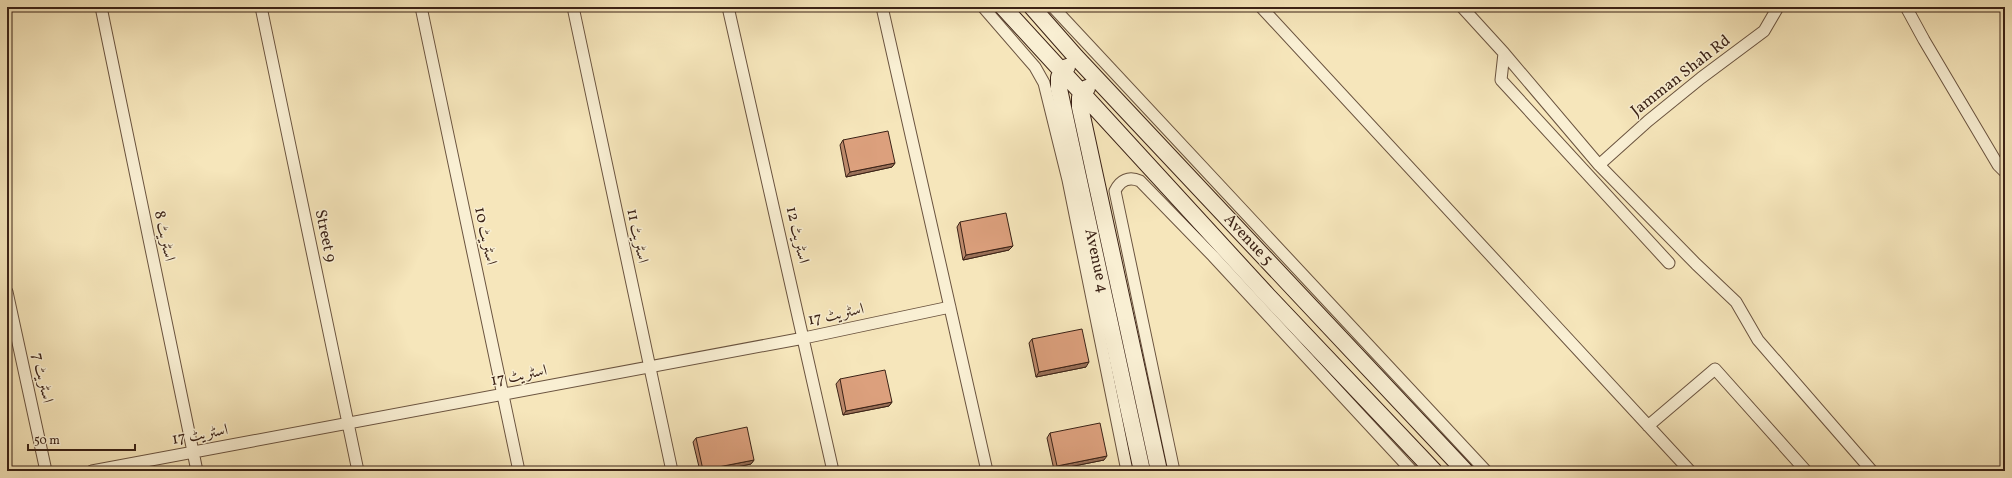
<svg xmlns="http://www.w3.org/2000/svg" width="2012" height="478" font-family="Vollkorn,Amiri,serif">
	<style>
		.lines { fill: none; stroke-linecap: round; stroke-linejoin: round }
		.street-casing { stroke: #6a533f; stroke-width: 13 }
		.secondary-casing { stroke: #3b2216; stroke-width: 18 }
		.street { stroke: #f9efd3; stroke-width: 11 }
		.secondary { stroke: #f9efd3; stroke-width: 16 }
		.wall { fill: #bd8a6c; stroke: #3b2216 }
		.shaded-wall { fill: #9a7058; stroke: #3b2216 }
		.building { fill: #dca07d; stroke: #3b2216 }
		.labels { text-anchor: middle; dominant-baseline: central; stroke-width: 3; stroke-linejoin: round; paint-order: stroke }
		.street-label { font-size: 16px; fill: #3b2216; stroke: #f9efd3 }
	</style>
	<rect width="100%" height="100%" fill="#f6e6bb"/>
	<filter id="stains"><feTurbulence type="fractalNoise" baseFrequency=".005" numOctaves="4"/><feColorMatrix values="0 0 0 0 .2 0 0 0 0 .09 0 0 0 0 .02 0 0 0 .5 -.17"/></filter>
	<radialGradient id="worn" r=".72"><stop offset=".6" stop-color="#630" stop-opacity="0"/><stop offset="1" stop-color="#630" stop-opacity=".3"/></radialGradient>
	<g class="lines">
		<g class="street-casing">
			<path id="street" d="M 101,7 L 197,471
				M 261,7 L 358,471
				M 421,7 L 519,471
				M 573,7 L 672,471
				M 728,7 L 833,471
				M 882,7 L 987,471
				M 983,7 L 1035,67 L 1044,83 L 1068,180 L 1127,471
				M 1053,7 L 1486,471
				M 1261,7 L 1690,471
				M 1462,7 L 1504,53 L 1599,165 L 1696,264 L 1736,302 L 1758,340 L 1872,471
				M 1906,7 L 1924,40 L 1998,165 L 2005,172
				M 1504,53 L 1501,80 L 1669,263
				M 1599,165 L 1648,121 L 1701,78 L 1764,31 L 1778,7
				M 7,292 L 46,471
				M 1648,426 L 1715,369 L 1806,471
				M 92,471 L 804,338 L 950,307
				M 1174,471 L 1115,191 C 1120,180 1129,176 1140,181 L 1213,256 L 1412,471"/>
		</g>
		<g class="secondary-casing">
			<path id="secondary" d="M 1003,7 L 1268,296 L 1434,471
				M 1032,7 L 1076,57 L 1465,471
				M 1067,67 L 1059,77 L 1059,89 L 1142,471
				M 1087,88 L 1080,97 L 1080,107 L 1159,471"/>
		</g>
		<use href="#street" class="street"/>
		<use href="#secondary" class="secondary"/>
	</g>
	<path class="wall" d="M 843,140 L 895,163 L 892,167 L 846,177 L 840,145 Z
		M 960,222 L 1009,250 L 963,260 L 957,227 Z
		M 1032,339 L 1086,367 L 1036,377 L 1029,343 Z
		M 840,379 L 892,402 L 889,406 L 843,415 L 836,384 Z
		M 1050,433 L 1104,460 L 1054,470 L 1047,438 Z
		M 696,438 L 754,460 L 751,464 L 718,471 L 700,471 L 693,442 Z"/>
	<path class="shaded-wall" d="M 895,163 L 892,167 L 846,177 L 850,172 Z
		M 1013,246 L 1009,250 L 963,260 L 966,255 Z
		M 1089,362 L 1086,367 L 1036,377 L 1039,372 Z
		M 892,402 L 889,406 L 843,415 L 846,411 Z
		M 1107,456 L 1104,460 L 1054,470 L 1057,466 Z
		M 754,460 L 751,464 L 718,471 L 703,471 L 703,470 Z"/>
	<path class="building" d="M 888,131 L 895,163 L 850,172 L 843,140 Z
		M 1006,213 L 1013,246 L 966,255 L 960,222 Z
		M 1082,329 L 1089,362 L 1039,372 L 1032,339 Z
		M 885,370 L 892,402 L 846,411 L 840,379 Z
		M 1100,423 L 1107,456 L 1057,466 L 1050,433 Z
		M 747,427 L 754,460 L 703,470 L 696,438 Z"/>
	<g class="labels">
		<g class="street-label">
			<text transform="translate(1681 76) rotate(-38)">Jamman Shah Rd</text>
			<text transform="translate(797 235) rotate(77)">اسٹریٹ 12</text>
			<text transform="translate(164 236) rotate(78)">اسٹریٹ 8</text>
			<text transform="translate(325 236) rotate(78)">Street 9</text>
			<text transform="translate(485 236) rotate(78)">اسٹریٹ 10</text>
			<text transform="translate(637 236) rotate(78)">اسٹریٹ 11</text>
			<text transform="translate(1248 240) rotate(47)">Avenue 5</text>
			<text transform="translate(1096 261) rotate(78)">Avenue 4</text>
			<text transform="translate(836 315) rotate(-12)">اسٹریٹ 17</text>
			<text transform="translate(519 376) rotate(-11)">اسٹریٹ 17</text>
			<text transform="translate(42 378) rotate(78)">اسٹریٹ 7</text>
			<text transform="translate(200 435) rotate(-10)">اسٹریٹ 17</text>
		</g>
	</g>
	<rect width="2012" height="478" fill="none" stroke="#f6e6bb" stroke-width="24"/>
	<rect x="8" y="8" width="1996" height="462" fill="none" stroke="#3b2216" stroke-width="2"/>
	<rect x="12" y="12" width="1988" height="454" fill="none" stroke="#3b2216"/>
	<path d="M28 444v6h107v-6" fill="none" stroke="#3b2216" stroke-width="2"/>
	<text x="34" y="444" font-size="12" fill="#3b2216" stroke="#f9efd3" stroke-width="3" paint-order="stroke">50 m</text>
	<rect width="100%" height="100%" filter="url(#stains)"/>
	<rect width="100%" height="100%" fill="url(#worn)"/>
</svg>
